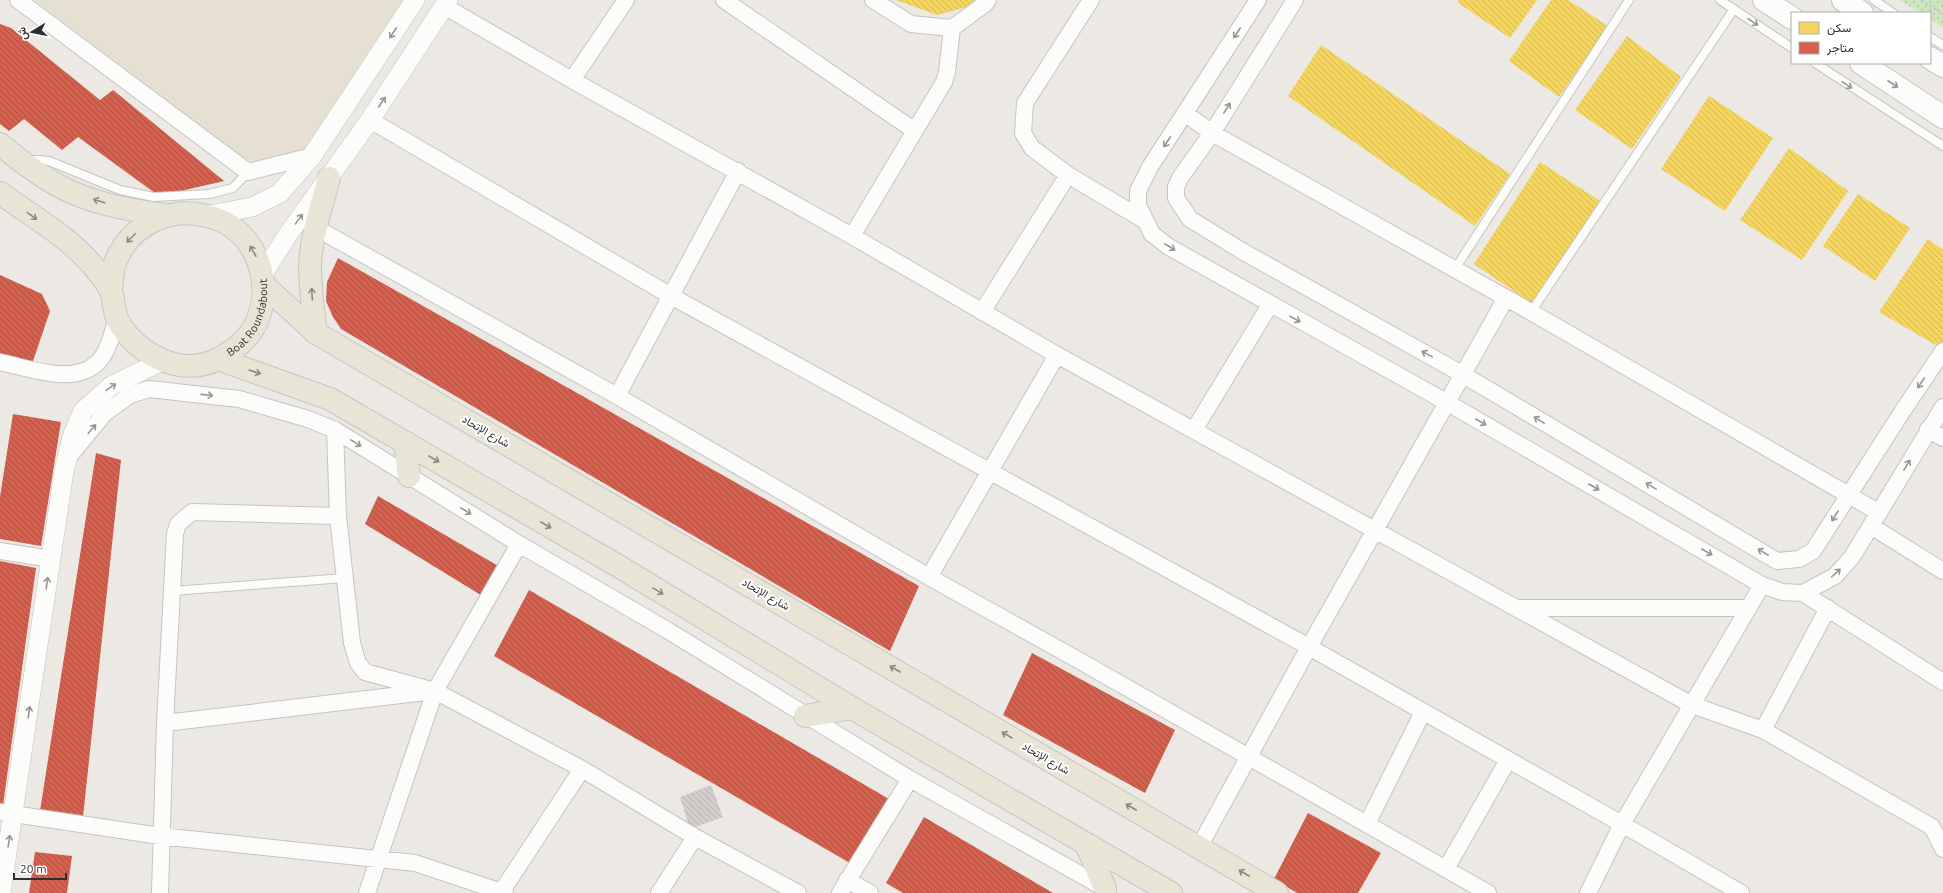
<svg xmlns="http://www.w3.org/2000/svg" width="1943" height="893" font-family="Ubuntu,Vazirmatn,sans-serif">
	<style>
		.education { fill: #e6e0d3 }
		.park { fill: url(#park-dots) }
		.homes { fill: url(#homes-back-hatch) }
		.shops { fill: url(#shops-back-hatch) }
		.building { fill: url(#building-back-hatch) }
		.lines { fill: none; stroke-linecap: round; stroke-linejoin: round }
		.service-casing { stroke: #c5c4c5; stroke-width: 10 }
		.minor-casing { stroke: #c5c4c5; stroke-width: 18 }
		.tertiary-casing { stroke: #c5c4c5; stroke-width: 20 }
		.secondary-casing { stroke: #c5c4c5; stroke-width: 24 }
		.primary-casing { stroke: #c6c5c4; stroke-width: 24 }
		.path { stroke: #c9c9c8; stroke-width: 2.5; stroke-dasharray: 3 2; stroke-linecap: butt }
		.service { stroke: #fcfcfb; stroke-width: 8 }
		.minor { stroke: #fcfcfb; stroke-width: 16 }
		.tertiary { stroke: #fcfcfb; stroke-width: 19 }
		.secondary { stroke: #fcfcfb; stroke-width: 22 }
		.primary { stroke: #e8e5d6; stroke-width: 22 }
		.oneway { stroke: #959594 }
		.oneway2 { stroke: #8b8a82 }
		.labels { text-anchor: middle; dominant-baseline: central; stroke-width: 4; stroke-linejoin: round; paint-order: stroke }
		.street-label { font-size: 11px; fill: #2e2e2e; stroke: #fff }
	</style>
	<defs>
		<pattern id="park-dots" width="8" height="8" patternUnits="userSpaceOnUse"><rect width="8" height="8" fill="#cce6be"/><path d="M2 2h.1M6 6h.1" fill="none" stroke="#b0c6a4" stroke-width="1.8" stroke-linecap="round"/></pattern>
		<pattern id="homes-back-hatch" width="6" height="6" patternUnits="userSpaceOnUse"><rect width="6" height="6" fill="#f6d55c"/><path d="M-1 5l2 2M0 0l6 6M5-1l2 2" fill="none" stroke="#d3b750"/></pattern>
		<pattern id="shops-back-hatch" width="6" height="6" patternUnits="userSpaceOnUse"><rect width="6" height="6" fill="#d6604d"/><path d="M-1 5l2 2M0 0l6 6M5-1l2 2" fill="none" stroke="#ae5040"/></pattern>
		<pattern id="building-back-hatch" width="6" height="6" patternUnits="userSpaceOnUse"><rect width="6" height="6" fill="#d1cecb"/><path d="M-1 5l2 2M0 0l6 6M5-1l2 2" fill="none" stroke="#b4b1af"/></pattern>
	</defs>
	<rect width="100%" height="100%" fill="#ece8e4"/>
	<path class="education" d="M 35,0 L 408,0 L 304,152 L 256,163 L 228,151 Z"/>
	<path class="park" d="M 1900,0 L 1943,0 L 1943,27 L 1930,19 L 1930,13 L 1921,13 Z"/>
	<path class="homes" d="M 896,0 L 974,0 L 970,6 L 937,15 Z
		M 1459,0 L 1537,0 L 1510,38 L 1457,2 Z
		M 1551,0 L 1568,0 L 1608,26 L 1559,97 L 1509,61 Z
		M 1627,36 L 1681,77 L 1632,149 L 1575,110 Z
		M 1321,45 L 1510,174 L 1475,226 L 1288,96 Z
		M 1709,96 L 1773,138 L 1725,211 L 1661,169 Z
		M 1789,148 L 1848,191 L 1802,260 L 1740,220 Z
		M 1540,162 L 1600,201 L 1533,304 L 1474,264 Z
		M 1858,194 L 1910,228 L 1875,281 L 1823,246 Z
		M 1928,239 L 1943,250 L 1943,346 L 1941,348 L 1879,312 Z"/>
	<path class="shops" d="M 0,24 L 11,28 L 100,100 L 113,90 L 224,181 L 159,196 L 78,137 L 62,150 L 24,119 L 9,131 L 0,124 Z
		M 338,258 L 919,586 L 890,651 L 341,329 L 333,317 L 326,301 L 327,282 Z
		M 0,275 L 42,294 L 50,311 L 32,364 L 0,355 Z
		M 13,414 L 61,422 L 41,546 L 0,539 L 0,497 Z
		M 96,453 L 121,460 L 83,817 L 40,811 Z
		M 378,496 L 500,567 L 484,597 L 365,524 Z
		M 0,561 L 36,568 L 3,805 L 0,804 Z
		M 529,590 L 889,799 L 855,866 L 494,656 Z
		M 1032,653 L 1175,730 L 1145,793 L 1003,715 Z
		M 1308,813 L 1381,853 L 1358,893 L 1297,893 L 1274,879 Z
		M 924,817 L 1053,893 L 903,893 L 886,883 Z
		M 35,852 L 72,856 L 67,893 L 29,893 Z"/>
	<path class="building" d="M 711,785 L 723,817 L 690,829 L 680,797 Z"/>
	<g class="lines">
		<g class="service-casing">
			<path id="service" d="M 1720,0 L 1792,48
				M 1874,0 L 1893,13
				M 1930,37 L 1943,45
				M 1815,63 L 1943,146
				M 28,161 L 37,160 L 49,161 L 120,190 L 154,197 L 209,194 L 233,188 L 248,172
				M 1455,269 L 1629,0
				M 1531,312 L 1734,9
				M 172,591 L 345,578"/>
		</g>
		<g class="minor-casing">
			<path id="minor" d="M 18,0 L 248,172 L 312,156
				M 724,0 L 915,131
				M 873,0 L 911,24 L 952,28 L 985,4 L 988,0
				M 1091,0 L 1025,103 L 1023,133 L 1032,148 L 1068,175 L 1144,220
				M 1258,0 L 1150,167 L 1138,191 L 1138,205 L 1152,234 L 1169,247 L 1448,403 L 1762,585 L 1782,592 L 1803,593 L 1835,576 L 1852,557 L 1943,407
				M 1295,0 L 1212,133 L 1180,178 L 1176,187 L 1176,198 L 1190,219 L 1242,251 L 1462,374 L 1777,561 L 1799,559 L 1813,551 L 1902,412 L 1943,351
				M 444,6 L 572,80 L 852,236 L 1057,355 L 1692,705 L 1763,730 L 1932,827 L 1943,849
				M 572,80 L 626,0
				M 1186,114 L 1212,133 L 1531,312 L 1878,512
				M 370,120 L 671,296 L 1309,647 L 1622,824 L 1741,893
				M 316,228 L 617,396 L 929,577 L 1080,661 L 1488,893
				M 852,236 L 944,82 L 947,72 L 952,28
				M 982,312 L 1068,175
				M 0,362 C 28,368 72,385 96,364 C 108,354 112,333 117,319
				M 617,396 L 738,171
				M 1928,429 L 1943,438
				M 335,430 L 338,516 L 352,643 L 358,663 L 365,672 L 435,691 L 582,769 L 695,837 L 798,893
				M 1194,430 L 1270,305
				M 67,459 L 105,413 L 130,395 L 149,389 L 239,399 L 308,419 L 335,430 L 519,544 L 667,630 L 910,779 L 1108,890
				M 1871,526 L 1943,571
				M 0,551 L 51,559
				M 929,577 L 1057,355
				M 1803,593 L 1943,682
				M 1519,608 L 1749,608
				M 165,723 L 426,692
				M 1763,730 L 1828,608
				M 0,812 L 160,836 L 415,863 L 505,893
				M 1367,824 L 1423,712
				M 1199,847 L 1309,647 L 1506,298
				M 1446,869 L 1508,760
				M 847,880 L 870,893
				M 502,891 L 582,769
				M 160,893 L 165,723 L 175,534 L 178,524 L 192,512 L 338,516
				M 367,893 L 435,691 L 519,544
				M 659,893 L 695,837
				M 840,893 L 910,779
				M 1588,893 L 1622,824 L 1762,585"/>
		</g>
		<g class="tertiary-casing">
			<path id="tertiary" d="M 210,215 L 252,207 L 280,193 L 312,156 L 415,0
				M 262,275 L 289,233 L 370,120 L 448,0
				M 1,893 L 64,471 L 73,434 L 83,411 L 111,386 L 162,361"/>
		</g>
		<g class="secondary-casing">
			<path id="secondary" d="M 1764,0 L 1792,18
				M 1843,0 L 1862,13
				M 1930,58 L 1943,66
				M 1861,63 L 1943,117"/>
		</g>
		<g class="primary-casing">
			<g id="primary">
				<path d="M 0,144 C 20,161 45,180 69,191 C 99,205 132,210 165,215"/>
				<path id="s1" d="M 0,193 C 32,216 69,237 94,267 C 100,274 109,285 112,294 C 114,302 114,313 118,321 C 137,355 183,379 220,358 C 233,351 245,342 253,329 C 274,293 262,242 224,222 C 181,201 130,219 114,266 C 112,274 112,283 111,291"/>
				<path d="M 264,285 L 316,333 L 1277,893"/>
				<path d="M 316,333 C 313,311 310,288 310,265 C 311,236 322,206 329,178"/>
				<path d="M 218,359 L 330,399 L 620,567 L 852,708 L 1171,893"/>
				<path d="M 405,442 L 409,476"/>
				<path d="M 805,716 L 852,708"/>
				<path d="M 1086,844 L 1105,888"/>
			</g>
		</g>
		<path class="path" d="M 1921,0 L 1943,14"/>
		<use href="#service" class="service"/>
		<use href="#minor" class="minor"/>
		<use href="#tertiary" class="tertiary"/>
		<use href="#secondary" class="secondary"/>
		<use href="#primary" class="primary"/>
	</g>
	<defs><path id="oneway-shaft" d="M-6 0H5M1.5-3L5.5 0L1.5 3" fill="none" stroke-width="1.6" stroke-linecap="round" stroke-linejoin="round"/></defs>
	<g class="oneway">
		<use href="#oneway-shaft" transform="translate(1753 22) rotate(34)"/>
		<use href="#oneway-shaft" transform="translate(393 33) rotate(123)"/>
		<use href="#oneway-shaft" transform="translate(1237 33) rotate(123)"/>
		<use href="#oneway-shaft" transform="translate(1893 84) rotate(33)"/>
		<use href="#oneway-shaft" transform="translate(1847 85) rotate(34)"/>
		<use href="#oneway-shaft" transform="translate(382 102) rotate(-57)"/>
		<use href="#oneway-shaft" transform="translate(1227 108) rotate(-58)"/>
		<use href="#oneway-shaft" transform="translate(1167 142) rotate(124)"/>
		<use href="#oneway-shaft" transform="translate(299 219) rotate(-54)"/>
		<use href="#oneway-shaft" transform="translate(1170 247) rotate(32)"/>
		<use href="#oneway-shaft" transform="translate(1295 319) rotate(29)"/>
		<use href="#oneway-shaft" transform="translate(1427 354) rotate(-151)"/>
		<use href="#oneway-shaft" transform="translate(1921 383) rotate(124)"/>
		<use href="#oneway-shaft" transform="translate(111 387) rotate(-34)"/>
		<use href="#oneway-shaft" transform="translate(207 395) rotate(6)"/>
		<use href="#oneway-shaft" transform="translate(1539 420) rotate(-149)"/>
		<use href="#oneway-shaft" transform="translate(1481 422) rotate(30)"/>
		<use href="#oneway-shaft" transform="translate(92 429) rotate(-50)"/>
		<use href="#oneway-shaft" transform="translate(356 443) rotate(32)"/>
		<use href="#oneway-shaft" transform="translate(1907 465) rotate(-59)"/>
		<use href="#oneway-shaft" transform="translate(1651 486) rotate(-149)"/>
		<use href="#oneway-shaft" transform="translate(1594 487) rotate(30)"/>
		<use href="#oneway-shaft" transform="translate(466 511) rotate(32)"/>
		<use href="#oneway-shaft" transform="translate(1835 516) rotate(122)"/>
		<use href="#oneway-shaft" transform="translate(1707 552) rotate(30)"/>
		<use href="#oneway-shaft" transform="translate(1763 552) rotate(-149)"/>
		<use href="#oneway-shaft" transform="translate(1836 573) rotate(-42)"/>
		<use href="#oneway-shaft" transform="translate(47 583) rotate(-82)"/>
		<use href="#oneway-shaft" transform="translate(29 712) rotate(-82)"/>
		<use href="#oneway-shaft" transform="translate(9 841) rotate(-81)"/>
	</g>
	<g class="oneway2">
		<use href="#oneway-shaft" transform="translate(99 201) rotate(-162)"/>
		<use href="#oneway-shaft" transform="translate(32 216) rotate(36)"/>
		<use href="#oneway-shaft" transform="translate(131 238) rotate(135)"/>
		<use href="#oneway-shaft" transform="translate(253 251) rotate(-119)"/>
		<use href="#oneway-shaft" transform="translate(312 294) rotate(-93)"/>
		<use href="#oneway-shaft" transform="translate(255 372) rotate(19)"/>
		<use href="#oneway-shaft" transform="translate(434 459) rotate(30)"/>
		<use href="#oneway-shaft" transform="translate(546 525) rotate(30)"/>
		<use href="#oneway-shaft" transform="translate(658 591) rotate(31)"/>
		<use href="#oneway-shaft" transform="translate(895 669) rotate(-150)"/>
		<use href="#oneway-shaft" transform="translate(1007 735) rotate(-150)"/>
		<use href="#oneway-shaft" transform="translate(1131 807) rotate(-150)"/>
		<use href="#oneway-shaft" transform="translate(1244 873) rotate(-150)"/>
	</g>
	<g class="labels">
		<g class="street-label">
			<text stroke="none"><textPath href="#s1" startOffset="353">Boat Roundabout</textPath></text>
			<text transform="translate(486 431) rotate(30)">شارع الإتحاد</text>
			<text transform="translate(766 594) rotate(30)">شارع الإتحاد</text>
			<text transform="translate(1046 758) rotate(30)">شارع الإتحاد</text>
		</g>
	</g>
	<rect x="1791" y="12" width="140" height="52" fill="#ffffff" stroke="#ababab"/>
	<rect x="1799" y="22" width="20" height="12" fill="#f6d55c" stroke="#ababab"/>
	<text x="1827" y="32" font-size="12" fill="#2e2e2e">سكن</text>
	<rect x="1799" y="42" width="20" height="12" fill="#d6604d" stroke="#ababab"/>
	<text x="1827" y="52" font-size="12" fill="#2e2e2e">متاجر</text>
	<g transform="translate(32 32) rotate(260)" stroke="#ffffff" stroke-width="3" paint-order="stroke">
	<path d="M0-3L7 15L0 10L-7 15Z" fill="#2e2e2e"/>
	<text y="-6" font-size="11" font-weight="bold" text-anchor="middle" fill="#2e2e2e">ش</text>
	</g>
	<path d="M14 873v6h52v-6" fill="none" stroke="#2e2e2e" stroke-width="2"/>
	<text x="20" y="873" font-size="12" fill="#2e2e2e" stroke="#ffffff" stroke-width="3" paint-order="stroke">20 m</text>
</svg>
